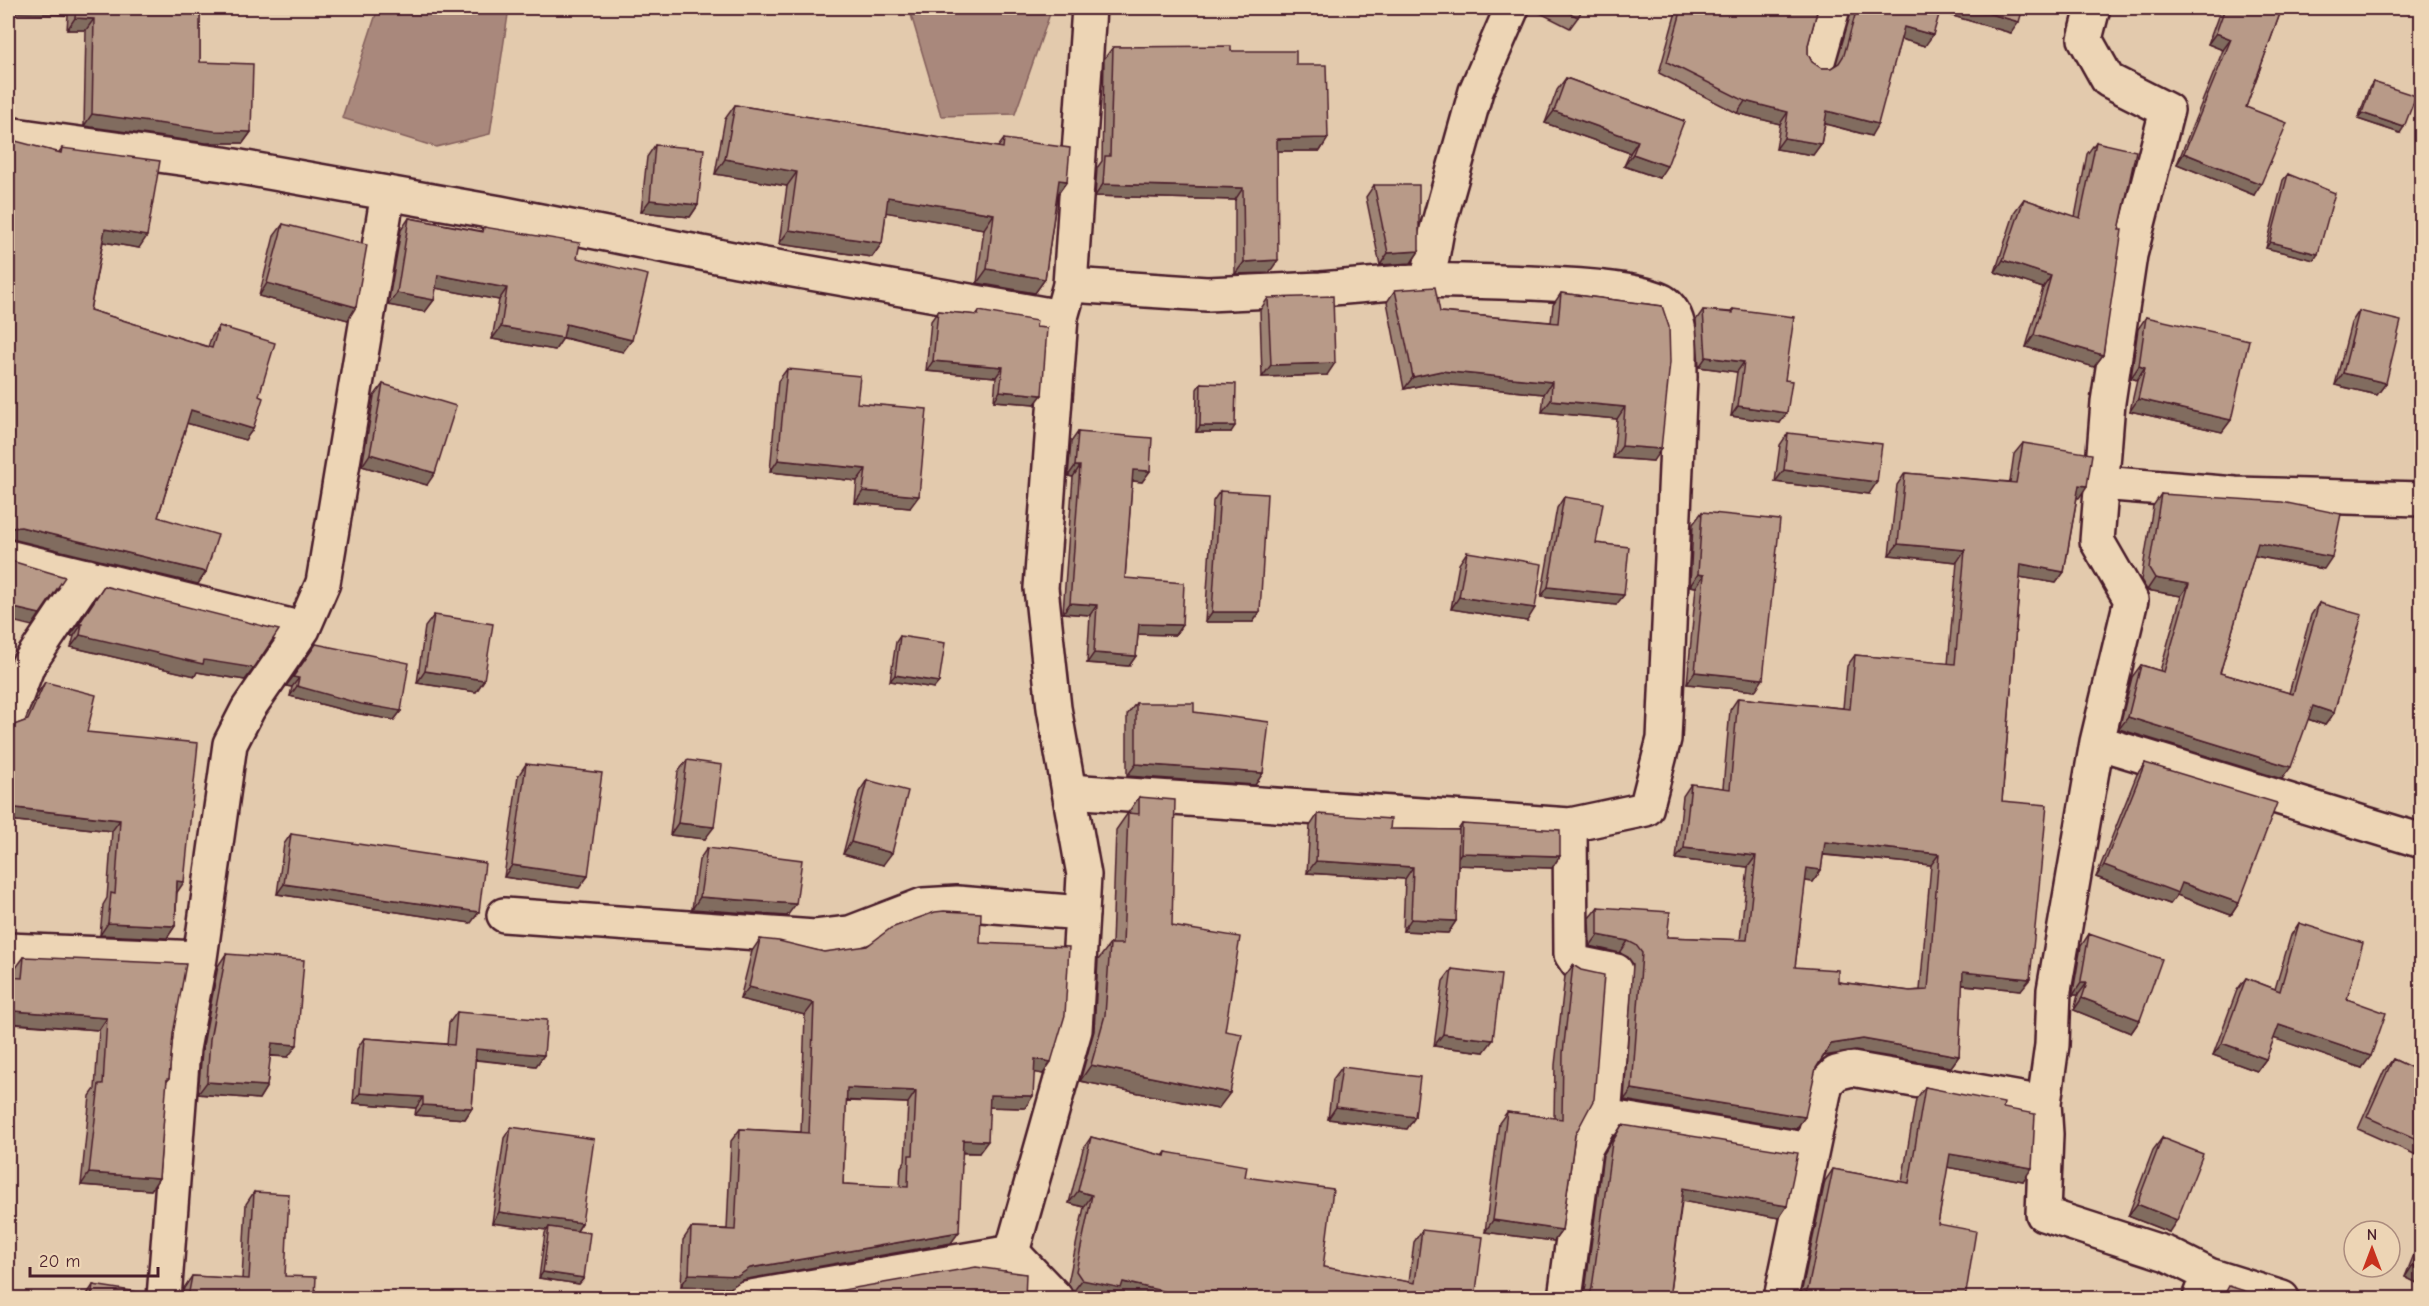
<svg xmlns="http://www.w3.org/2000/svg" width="2429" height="1306" font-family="'Comic Neue',sans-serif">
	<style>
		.water { fill: #a9887b; stroke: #835e5b; stroke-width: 1.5 }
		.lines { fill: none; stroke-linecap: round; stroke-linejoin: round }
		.street-casing { stroke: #4a1f2b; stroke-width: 38 }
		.secondary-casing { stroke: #4a1f2b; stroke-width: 38 }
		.street { stroke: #edd5b5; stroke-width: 33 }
		.secondary { stroke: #edd5b5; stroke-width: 33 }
		.wall { fill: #9e8475; stroke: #4a1f2b; stroke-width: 1.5; fill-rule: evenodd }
		.shaded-wall { fill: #816c5f; stroke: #4a1f2b; stroke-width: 1.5 }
		.building { fill: #b89a88; stroke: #4a1f2b; stroke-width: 1.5; fill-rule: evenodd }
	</style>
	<rect width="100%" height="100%" fill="#e3caad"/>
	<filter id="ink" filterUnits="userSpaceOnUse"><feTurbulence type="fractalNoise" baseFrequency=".0167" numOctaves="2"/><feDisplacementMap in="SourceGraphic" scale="12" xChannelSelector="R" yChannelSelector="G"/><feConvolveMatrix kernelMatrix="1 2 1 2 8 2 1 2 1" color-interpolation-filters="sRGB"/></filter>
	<g filter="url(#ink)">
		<path class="water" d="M 378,8 L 509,8 L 490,134 L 436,147 L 342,118 Z
			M 909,8 L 1052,8 L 1015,114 L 941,116 Z"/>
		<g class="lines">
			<g class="street-casing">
				<path id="street" d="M 2093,8 L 2085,39 L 2108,80 L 2167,110 L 2130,255 L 2108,402 L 2097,541 L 2131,600 L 2097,742 L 2054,990 L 2052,1045 L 2044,1103 L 2046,1134 L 2043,1214 L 2167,1254 L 2209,1275 L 2200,1298
					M 1818,61 L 1833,8
					M 8,134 L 223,164 L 500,213 L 737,260 L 1061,317
					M 1070,285 L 1207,294 L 1321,289 L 1428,280 L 1437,230 L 1476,91 L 1512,8
					M 2101,483 L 2235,494 L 2422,499
					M 8,557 L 303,629
					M 8,718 L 28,665 L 88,576
					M 2097,742 L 2422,841
					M 1069,791 L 1570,825 L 1646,809 L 1664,739 L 1680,377 C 1679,353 1685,320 1665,303 C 1638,281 1470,282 1428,280
					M 1570,825 L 1571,954 L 1577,963 L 1616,971 L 1604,1116 L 1811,1150
					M 504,915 L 815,937 L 850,933 L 923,905 L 957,903 L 1082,913
					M 8,950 L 200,958
					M 1012,1252 L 1056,1298
					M 2209,1275 L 2282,1298
					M 164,1298 L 183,1049 L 200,958 L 230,744 L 248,709 L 303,629 L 323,583 L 388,193
					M 1565,1298 L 1585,1149 L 1604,1116
					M 1781,1298 L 1826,1083 L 1836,1073 L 1852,1069 L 2044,1103"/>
			</g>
			<g class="secondary-casing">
				<path id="secondary" d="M 745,1298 L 1012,1252 L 1075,1030 L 1082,913 L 1084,875 L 1054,708 L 1041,588 L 1061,317 L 1070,285 L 1089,8"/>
			</g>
			<use href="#street" class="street"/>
			<use href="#secondary" class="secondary"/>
		</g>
		<path class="wall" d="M 8,8 L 200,8 L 200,62 L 251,132 L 243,143 L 206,143 L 84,126 L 86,30 L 67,30 L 68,15 Z
			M 1542,8 L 1583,8 L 1578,17 L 1570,28 L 1540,13 Z
			M 1677,8 L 1818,8 L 1808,45 L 1808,54 L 1812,62 L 1821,68 L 1831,68 L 1836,64 L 1851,13 L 1851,8 L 2023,8 L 2011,33 L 1940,12 L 1925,46 L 1901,39 L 1871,136 L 1825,124 L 1821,144 L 1813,155 L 1776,149 L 1780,124 L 1737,113 L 1659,73 Z
			M 2210,8 L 2282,8 L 2246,107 L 2254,195 L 2177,164 L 2223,50 L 2208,44 L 2220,11 Z
			M 1113,47 L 1231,51 L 1296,65 L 1328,138 L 1320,151 L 1277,151 L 1269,273 L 1235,274 L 1235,200 L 1095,196 L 1097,168 L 1102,161 L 1104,59 Z
			M 1566,78 L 1684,121 L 1659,178 L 1624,166 L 1630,153 L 1545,123 L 1557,90 Z
			M 2373,82 L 2400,133 L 2358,119 L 2369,88 Z
			M 735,105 L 998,147 L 1004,139 L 1067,181 L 1057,195 L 1045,279 L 1035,293 L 977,283 L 984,229 L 886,212 L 882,243 L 872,257 L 779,244 L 787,186 L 715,174 L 725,119 Z
			M 2096,142 L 2119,230 L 2103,355 L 2094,367 L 2026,347 L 2043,288 L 1995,272 L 2015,211 L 2024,199 L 2075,217 L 2087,154 Z
			M 655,145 L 698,205 L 690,217 L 641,212 L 647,157 Z
			M 62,148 L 139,248 L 103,242 L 90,310 L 208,347 L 211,338 L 219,326 L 259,396 L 253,429 L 245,440 L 187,423 L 158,517 L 206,572 L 198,584 L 12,539 L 59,152 Z
			M 2288,174 L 2314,260 L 2266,248 L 2283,180 Z
			M 1374,185 L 1419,251 L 1411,263 L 1380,265 L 1366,197 Z
			M 409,218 L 481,231 L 484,227 L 577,258 L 623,352 L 563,338 L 555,350 L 492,339 L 499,300 L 436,288 L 434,300 L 425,312 L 388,305 L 401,230 Z
			M 283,224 L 348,320 L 259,296 L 274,236 Z
			M 1395,290 L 1440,312 L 1551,322 L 1553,305 L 1561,293 L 1662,306 L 1653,461 L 1613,458 L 1617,419 L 1542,412 L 1544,394 L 1432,383 L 1404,389 L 1387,302 Z
			M 1268,298 L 1327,375 L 1262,377 L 1260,310 Z
			M 1733,309 L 1785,380 L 1780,423 L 1731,416 L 1737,372 L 1699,367 L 1696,320 L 1703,310 L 1731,312 Z
			M 938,311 L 976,315 L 979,311 L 1036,327 L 1035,404 L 994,401 L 996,377 L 926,371 L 931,321 Z
			M 2359,311 L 2386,383 L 2377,395 L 2335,385 L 2351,323 Z
			M 2146,317 L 2231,420 L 2222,432 L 2130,411 L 2137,380 L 2131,378 L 2138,329 Z
			M 787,369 L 857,403 L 910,508 L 855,503 L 857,481 L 770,472 L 778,381 Z
			M 1201,383 L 1231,432 L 1196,432 L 1197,389 Z
			M 383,384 L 427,485 L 362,466 L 374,396 Z
			M 1078,432 L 1150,471 L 1142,482 L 1132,481 L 1125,578 L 1182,625 L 1175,635 L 1138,634 L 1136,656 L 1129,666 L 1087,663 L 1090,615 L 1063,613 L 1073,477 L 1068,476 L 1071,442 Z
			M 1788,433 L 1869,494 L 1775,482 L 1780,445 Z
			M 2023,443 L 2079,498 L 2077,497 L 2064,572 L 2056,583 L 2020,577 L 2002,801 L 2021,990 L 1962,985 L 1959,1056 L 1951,1067 L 1855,1051 L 1824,1056 L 1816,1068 L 1796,1129 L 1624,1100 L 1633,964 L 1628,957 L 1620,953 L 1590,946 L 1589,918 L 1598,907 L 1667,937 L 1740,940 L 1748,867 L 1676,859 L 1683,796 L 1691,784 L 1723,788 L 1730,710 L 1738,698 L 1843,708 L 1847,666 L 1855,655 L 1948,664 L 1957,562 L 1889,555 L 1897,485 L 1905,473 L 2010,482 L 2014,454 ZM 1823,855 L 1931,865 L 1920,990 L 1910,991 L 1838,982 L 1795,967 L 1805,881 L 1813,882 L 1821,870 Z
			M 1220,491 L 1260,612 L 1253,622 L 1205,622 L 1213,501 Z
			M 2161,494 L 2324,569 L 2254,556 L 2220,673 L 2289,693 L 2311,615 L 2319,603 L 2334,713 L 2325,725 L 2308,719 L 2282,779 L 2119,729 L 2132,677 L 2141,665 L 2160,671 L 2181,596 L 2147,590 L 2141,580 L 2153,506 Z
			M 1564,497 L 1596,543 L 1616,605 L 1541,597 L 1557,508 Z
			M 1702,512 L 1755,691 L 1687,684 L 1696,587 L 1690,586 L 1693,524 Z
			M 1467,552 L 1527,621 L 1451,609 L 1459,564 Z
			M 104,586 L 245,680 L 197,672 L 195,676 L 71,647 L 74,636 L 70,636 Z
			M 434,615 L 484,680 L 476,692 L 417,683 L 425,627 Z
			M 900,636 L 939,682 L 934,688 L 890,681 L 896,642 Z
			M 316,644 L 401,711 L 394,720 L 355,713 L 290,696 L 292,687 L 286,686 Z
			M 45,682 L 87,732 L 177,893 L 175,926 L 167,938 L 100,935 L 103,905 L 107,898 L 112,831 L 8,820 L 8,734 L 14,725 L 25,721 L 37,694 Z
			M 1136,703 L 1263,773 L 1255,785 L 1127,776 L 1127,715 Z
			M 687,760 L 705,839 L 670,835 L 678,772 Z
			M 2145,763 L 2239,903 L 2231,915 L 2177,895 L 2170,904 L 2096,877 L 2137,774 Z
			M 526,764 L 588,876 L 579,888 L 504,877 L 518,776 Z
			M 867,780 L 883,865 L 843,854 L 859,792 Z
			M 1139,797 L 1172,926 L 1225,1031 L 1218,1109 L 1080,1081 L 1094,1031 L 1098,960 L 1110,944 L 1112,944 L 1116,830 Z
			M 1318,814 L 1390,829 L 1458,830 L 1462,824 L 1560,856 L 1552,868 L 1458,865 L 1456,921 L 1448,933 L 1403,931 L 1405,879 L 1307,873 L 1310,826 Z
			M 291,834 L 471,923 L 277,894 L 284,844 Z
			M 707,848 L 787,916 L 692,909 L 699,860 Z
			M 2299,923 L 2347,999 L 2362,1068 L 2274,1038 L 2266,1059 L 2257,1071 L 2213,1055 L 2237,990 L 2246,978 L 2275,989 L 2291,935 Z
			M 2089,934 L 2140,1020 L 2131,1033 L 2074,1010 L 2078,995 L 2073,995 L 2073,992 L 2081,946 Z
			M 760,939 L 824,952 L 980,943 L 1043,1074 L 1034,1072 L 1025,1108 L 989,1107 L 979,1153 L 962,1153 L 951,1243 L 742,1280 L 730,1288 L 681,1286 L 683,1240 L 691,1228 L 727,1229 L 731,1141 L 740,1129 L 801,1132 L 805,1015 L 740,999 L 752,951 ZM 846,1101 L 908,1103 L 905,1161 L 901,1167 L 900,1187 L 843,1184 Z
			M 226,954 L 288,1057 L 270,1056 L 267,1086 L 259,1099 L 198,1094 L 202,1051 L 218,966 Z
			M 24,957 L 173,1034 L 169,1079 L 166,1083 L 159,1178 L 151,1190 L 81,1185 L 90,1096 L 95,1089 L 99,1030 L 13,1024 L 15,969 Z
			M 1573,965 L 1575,1135 L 1562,1230 L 1554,1241 L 1485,1232 L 1499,1123 L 1507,1112 L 1554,1118 L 1555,1065 L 1565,976 Z
			M 1452,969 L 1484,1052 L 1434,1046 L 1443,981 Z
			M 457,1012 L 544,1055 L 536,1066 L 475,1060 L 472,1108 L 465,1119 L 415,1115 L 416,1108 L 353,1103 L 357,1049 L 364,1038 L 447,1044 L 449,1023 Z
			M 2393,1059 L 2421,1072 L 2421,1157 L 2358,1129 L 2384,1071 Z
			M 1342,1067 L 1415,1117 L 1407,1129 L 1328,1119 L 1333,1079 Z
			M 1925,1087 L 2003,1108 L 2023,1181 L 1947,1167 L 1938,1224 L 1965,1299 L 1800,1299 L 1825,1181 L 1833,1169 L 1902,1182 L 1916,1099 Z
			M 1622,1125 L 1787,1206 L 1779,1218 L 1682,1201 L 1669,1299 L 1584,1299 L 1603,1155 L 1614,1137 Z
			M 511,1127 L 582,1223 L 577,1231 L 584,1278 L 579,1284 L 539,1278 L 545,1233 L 547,1230 L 492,1223 L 504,1138 Z
			M 1091,1137 L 1163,1156 L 1166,1152 L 1245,1177 L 1323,1267 L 1409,1282 L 1414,1242 L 1422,1230 L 1475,1299 L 1135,1299 L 1117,1295 L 1114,1299 L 1106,1299 L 1073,1292 L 1068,1283 L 1084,1207 L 1069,1203 L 1083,1149 Z
			M 2162,1138 L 2169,1232 L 2128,1216 L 2153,1150 Z
			M 254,1192 L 285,1276 L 315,1295 L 387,1299 L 181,1299 L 184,1288 L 192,1276 L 242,1279 L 246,1204 Z
			M 2421,1237 L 2421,1285 L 2405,1277 Z
			M 93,1285 L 159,1299 L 84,1299 Z"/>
		<path class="shaded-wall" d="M 8,8 L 73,8 L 68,15 L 8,13 Z
			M 1938,8 L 1970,8 L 2019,22 L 2011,33 L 1936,11 Z
			M 2210,8 L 2222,8 L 2220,11 Z
			M 75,18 L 94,19 L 86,30 L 67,30 Z
			M 1904,27 L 1933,35 L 1925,46 L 1897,38 Z
			M 2216,33 L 2231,39 L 2223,50 L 2208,44 Z
			M 1745,101 L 1788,112 L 1780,124 L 1737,113 Z
			M 1554,111 L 1638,141 L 1630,153 L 1545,123 Z
			M 1827,111 L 1878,124 L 1871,136 L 1819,122 Z
			M 2362,113 L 2404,127 L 2400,133 L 2358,119 Z
			M 92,114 L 251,132 L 243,143 L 206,143 L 84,126 Z
			M 1328,138 L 1320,151 L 1268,151 L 1277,139 Z
			M 1784,138 L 1821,144 L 1813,155 L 1776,149 Z
			M 2184,153 L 2261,184 L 2254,195 L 2177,164 Z
			M 1633,154 L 1667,166 L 1659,178 L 1624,166 Z
			M 725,159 L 797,172 L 787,186 L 715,174 Z
			M 1059,180 L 1067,181 L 1057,195 L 1049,194 Z
			M 1103,184 L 1243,188 L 1235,200 L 1095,196 Z
			M 888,197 L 994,214 L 984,229 L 878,211 Z
			M 650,200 L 698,205 L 690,217 L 641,212 Z
			M 105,229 L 147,236 L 139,248 L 97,241 Z
			M 789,230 L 882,243 L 872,257 L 779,244 Z
			M 2270,242 L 2318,254 L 2314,260 L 2266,248 Z
			M 1419,251 L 1411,263 L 1380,265 L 1388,253 Z
			M 1278,260 L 1269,273 L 1235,274 L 1244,262 Z
			M 2003,260 L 2051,276 L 2043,288 L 1995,272 Z
			M 987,269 L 1045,279 L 1035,293 L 977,283 Z
			M 438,275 L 507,288 L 499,300 L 430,287 Z
			M 267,283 L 356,307 L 348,320 L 259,296 Z
			M 397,293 L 434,300 L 425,312 L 388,305 Z
			M 566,324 L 632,340 L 623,352 L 557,336 Z
			M 501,327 L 563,338 L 555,350 L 492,339 Z
			M 2034,335 L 2103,355 L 2094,367 L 2026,347 Z
			M 1706,357 L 1744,362 L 1737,372 L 1699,367 Z
			M 933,361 L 1003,367 L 996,377 L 926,371 Z
			M 1335,363 L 1327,375 L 1262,377 L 1271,365 Z
			M 2139,366 L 2145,368 L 2137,380 L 2131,378 Z
			M 1441,371 L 1552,382 L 1544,394 L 1432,383 L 1404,389 L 1413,377 Z
			M 2343,373 L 2386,383 L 2377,395 L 2335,385 Z
			M 1000,391 L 1042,395 L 1035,404 L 994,401 Z
			M 2138,399 L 2231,420 L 2222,432 L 2130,411 Z
			M 1551,400 L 1625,407 L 1617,419 L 1542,412 Z
			M 1738,406 L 1787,413 L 1780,423 L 1731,416 Z
			M 191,410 L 253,429 L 245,440 L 183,422 Z
			M 1200,426 L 1235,426 L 1231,432 L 1196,432 Z
			M 1622,446 L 1661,449 L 1653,461 L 1613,458 Z
			M 370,454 L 435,473 L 427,485 L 362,466 Z
			M 778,460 L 866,469 L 857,481 L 770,472 Z
			M 1075,466 L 1080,466 L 1073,477 L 1068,476 Z
			M 1133,470 L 1150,471 L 1142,482 L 1126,480 Z
			M 1784,470 L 1877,482 L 1869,494 L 1775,482 Z
			M 2079,485 L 2087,486 L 2079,498 L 2071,496 Z
			M 863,491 L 919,496 L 910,508 L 855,503 Z
			M 21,527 L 206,572 L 198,584 L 12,539 L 8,539 L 8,529 L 10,528 Z
			M 2258,543 L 2332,557 L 2324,569 L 2250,555 Z
			M 1898,544 L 1965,550 L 1957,562 L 1889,555 Z
			M 2021,564 L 2064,572 L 2056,583 L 2013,576 Z
			M 1698,574 L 1704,575 L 1696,587 L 1690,586 Z
			M 2155,578 L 2189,584 L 2181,596 L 2147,590 Z
			M 1548,587 L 1624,595 L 1616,605 L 1541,597 Z
			M 1459,597 L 1535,608 L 1527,621 L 1451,609 Z
			M 1070,603 L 1097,605 L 1090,615 L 1063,613 Z
			M 14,608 L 40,614 L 32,626 L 8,620 Z
			M 1212,612 L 1260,612 L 1253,622 L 1205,622 Z
			M 79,624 L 82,624 L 74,636 L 70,636 Z
			M 1139,624 L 1182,625 L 1175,635 L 1131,634 Z
			M 80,635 L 254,668 L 245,680 L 197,672 L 195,676 L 71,647 Z
			M 1094,653 L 1136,656 L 1129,666 L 1087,663 Z
			M 425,671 L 484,680 L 476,692 L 417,683 Z
			M 1695,672 L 1763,679 L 1755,691 L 1687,684 Z
			M 895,675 L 939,682 L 934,688 L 890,681 Z
			M 293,677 L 299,678 L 292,687 L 286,686 Z
			M 297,686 L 401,711 L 394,720 L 355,713 L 290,696 Z
			M 2313,706 L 2334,713 L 2325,725 L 2305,718 Z
			M 2128,717 L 2291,767 L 2282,779 L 2119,729 Z
			M 1136,764 L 1263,773 L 1255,785 L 1127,776 Z
			M 8,807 L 120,820 L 112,831 L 8,820 Z
			M 678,823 L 714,827 L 705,839 L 670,835 Z
			M 851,842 L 892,853 L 883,865 L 843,854 Z
			M 1825,842 L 1939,854 L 1931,865 L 1817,854 Z
			M 1684,848 L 1756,856 L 1748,867 L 1676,859 Z
			M 1461,853 L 1560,856 L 1552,868 L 1453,865 Z
			M 1316,861 L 1413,867 L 1405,879 L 1307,873 Z
			M 512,865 L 588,876 L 579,888 L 504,877 Z
			M 2104,865 L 2182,883 L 2239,903 L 2231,915 L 2177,895 L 2170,904 L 2096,877 Z
			M 1807,868 L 1821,870 L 1813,882 L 1799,880 Z
			M 177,881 L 184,882 L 176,894 Z
			M 284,884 L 479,912 L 471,923 L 277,894 Z
			M 700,897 L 796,904 L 787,916 L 692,909 Z
			M 1411,919 L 1456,921 L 1448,933 L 1403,931 Z
			M 108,923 L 175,926 L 167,938 L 100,935 Z
			M 1598,935 L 1628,941 L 1620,953 L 1590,946 Z
			M 1963,972 L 2030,979 L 2021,990 L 1955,984 Z
			M 2081,983 L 2087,983 L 2078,995 L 2073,995 Z
			M 749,987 L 814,1003 L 805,1015 L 740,999 Z
			M 2082,998 L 2140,1020 L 2131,1033 L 2074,1010 Z
			M 14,1011 L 107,1018 L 99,1030 L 8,1023 Z
			M 2279,1025 L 2371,1056 L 2362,1068 L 2270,1037 Z
			M 1443,1034 L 1493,1040 L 1484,1052 L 1434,1046 Z
			M 1863,1039 L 1959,1056 L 1951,1067 L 1855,1051 L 1823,1056 L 1831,1044 Z
			M 272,1043 L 297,1045 L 288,1057 L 263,1055 Z
			M 2222,1043 L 2266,1059 L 2257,1071 L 2213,1055 Z
			M 476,1049 L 544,1055 L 536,1066 L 469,1059 Z
			M 1035,1059 L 1051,1062 L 1043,1074 L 1027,1071 Z
			M 1091,1065 L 1230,1093 L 1218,1109 L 1080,1081 Z
			M 207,1082 L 267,1086 L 259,1099 L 198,1094 Z
			M 847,1088 L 916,1091 L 908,1103 L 839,1100 Z
			M 1632,1089 L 1805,1117 L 1796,1129 L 1624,1100 Z
			M 360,1093 L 423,1097 L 416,1108 L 353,1103 Z
			M 990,1095 L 1033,1096 L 1025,1108 L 981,1107 Z
			M 423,1105 L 472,1108 L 465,1119 L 415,1115 Z
			M 1336,1107 L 1415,1117 L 1407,1129 L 1328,1119 Z
			M 963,1140 L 988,1141 L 979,1153 L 955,1152 Z
			M 1950,1154 L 2032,1168 L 2023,1181 L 1941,1166 Z
			M 89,1173 L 159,1178 L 151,1190 L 81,1185 Z
			M 1683,1188 L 1787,1206 L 1779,1218 L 1675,1200 Z
			M 1078,1191 L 1092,1195 L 1084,1207 L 1069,1203 Z
			M 2137,1204 L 2177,1220 L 2169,1232 L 2128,1216 Z
			M 499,1212 L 582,1223 L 575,1234 L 549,1227 L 547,1230 L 492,1223 Z
			M 1493,1220 L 1562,1230 L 1554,1241 L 1485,1232 Z
			M 959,1232 L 951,1243 L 742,1280 L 730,1288 L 681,1286 L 689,1274 L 750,1268 Z
			M 2413,1265 L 2421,1269 L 2421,1285 L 2405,1277 Z
			M 543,1272 L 584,1278 L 579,1284 L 539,1278 Z
			M 1082,1280 L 1123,1282 L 1197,1298 L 1135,1299 L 1117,1295 L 1114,1299 L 1106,1299 L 1073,1292 Z"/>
		<path class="building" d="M 76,8 L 200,8 L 200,62 L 253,64 L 251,132 L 214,131 L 92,114 L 94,19 L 75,18 Z
			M 1559,8 L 1583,8 L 1578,17 Z
			M 1682,8 L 1818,8 L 1808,45 L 1808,54 L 1812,62 L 1821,68 L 1831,68 L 1839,63 L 1844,55 L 1857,8 L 1941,8 L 1933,35 L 1904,27 L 1878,124 L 1827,111 L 1821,144 L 1784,138 L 1788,112 L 1745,101 L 1667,62 Z
			M 1970,8 L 2023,8 L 2019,22 Z
			M 2225,8 L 2282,8 L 2246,107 L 2287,123 L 2261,184 L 2184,153 L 2231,39 L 2216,33 Z
			M 1231,46 L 1231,51 L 1296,51 L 1296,65 L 1326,65 L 1328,138 L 1277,139 L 1278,260 L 1244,262 L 1243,188 L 1103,184 L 1105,156 L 1110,156 L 1113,47 Z
			M 1566,78 L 1684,121 L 1667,166 L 1633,154 L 1638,141 L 1554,111 Z
			M 2373,82 L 2416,96 L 2404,127 L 2362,113 Z
			M 735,105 L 1003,148 L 1004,139 L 1070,148 L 1067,181 L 1059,180 L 1045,279 L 987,269 L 994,214 L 888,197 L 882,243 L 789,230 L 797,172 L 725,159 Z
			M 8,139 L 61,153 L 62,148 L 160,161 L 147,236 L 105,229 L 90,310 L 212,348 L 219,326 L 275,343 L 259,396 L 263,398 L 253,429 L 191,410 L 158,517 L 218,535 L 206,572 L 21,527 L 10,528 L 8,529 Z
			M 2096,142 L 2136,151 L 2119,230 L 2122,230 L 2103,355 L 2034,335 L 2051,276 L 2003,260 L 2024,199 L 2080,218 Z
			M 655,145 L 704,149 L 698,205 L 650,200 Z
			M 2288,174 L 2335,193 L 2318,254 L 2270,242 Z
			M 1374,185 L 1419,185 L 1419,251 L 1388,253 Z
			M 409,218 L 483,232 L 484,227 L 580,243 L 577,258 L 648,275 L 632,340 L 566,324 L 563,338 L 501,327 L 507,288 L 438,275 L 434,300 L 397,293 Z
			M 283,224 L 367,245 L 356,307 L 267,283 Z
			M 1435,287 L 1440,312 L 1558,323 L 1561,293 L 1662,306 L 1669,327 L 1670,362 L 1661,449 L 1622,446 L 1625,407 L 1551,400 L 1552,382 L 1441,371 L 1413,377 L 1395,290 Z
			M 1333,296 L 1335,363 L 1271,365 L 1268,298 Z
			M 1733,309 L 1794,317 L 1785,380 L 1792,381 L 1787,413 L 1738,406 L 1744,362 L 1706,357 L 1703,310 L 1733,313 Z
			M 938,311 L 978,315 L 979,311 L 1037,321 L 1036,327 L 1047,328 L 1042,395 L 1000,391 L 1003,367 L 933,361 Z
			M 2359,311 L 2401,321 L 2386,383 L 2343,373 Z
			M 2146,317 L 2249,340 L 2231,420 L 2138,399 L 2145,368 L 2139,366 Z
			M 787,369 L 860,376 L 857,403 L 927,409 L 919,496 L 863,491 L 866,469 L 778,460 Z
			M 1201,383 L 1236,384 L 1235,426 L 1200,426 Z
			M 383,384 L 456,406 L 435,473 L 370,454 Z
			M 1078,432 L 1152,438 L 1150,471 L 1133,470 L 1125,578 L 1184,583 L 1182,625 L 1139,624 L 1136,656 L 1094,653 L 1097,605 L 1070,603 L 1080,466 L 1075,466 Z
			M 1788,433 L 1882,444 L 1877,482 L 1784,470 Z
			M 2023,443 L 2092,454 L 2087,486 L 2079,485 L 2064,572 L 2021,564 L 2002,801 L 2047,805 L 2030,979 L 1963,972 L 1959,1056 L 1863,1039 L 1831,1044 L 1816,1068 L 1805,1117 L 1632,1089 L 1642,953 L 1636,945 L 1628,941 L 1598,935 L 1598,907 L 1670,912 L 1667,937 L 1747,940 L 1756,856 L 1684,848 L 1691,784 L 1730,789 L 1738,698 L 1850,709 L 1855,655 L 1955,664 L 1965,550 L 1898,544 L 1905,473 L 2016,483 ZM 1825,842 L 1939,854 L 1928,990 L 1910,991 L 1838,982 L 1838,970 L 1795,967 L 1807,868 L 1821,870 Z
			M 1220,491 L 1267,494 L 1260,612 L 1212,612 Z
			M 2161,494 L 2282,502 L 2341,514 L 2332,557 L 2258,543 L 2220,673 L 2293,694 L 2319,603 L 2362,615 L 2334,713 L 2313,706 L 2291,767 L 2128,717 L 2141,665 L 2164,672 L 2189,584 L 2155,578 L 2149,568 Z
			M 1564,497 L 1603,503 L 1596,543 L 1629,547 L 1624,595 L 1548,587 Z
			M 1702,512 L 1780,520 L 1763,679 L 1695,672 L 1704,575 L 1698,574 Z
			M 1467,552 L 1542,564 L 1535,608 L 1459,597 Z
			M 8,560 L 65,577 L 40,614 L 14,608 L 8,638 Z
			M 104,586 L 279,630 L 254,668 L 204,660 L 203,664 L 80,635 L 82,624 L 79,624 Z
			M 434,615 L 493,624 L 484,680 L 425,671 Z
			M 900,636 L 945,643 L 939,682 L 895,675 Z
			M 316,644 L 409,663 L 401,711 L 361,704 L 297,686 L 299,678 L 293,677 Z
			M 45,682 L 96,695 L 87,732 L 198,743 L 184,882 L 177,881 L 175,926 L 108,923 L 111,893 L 115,894 L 120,820 L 8,807 L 8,758 L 14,725 L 28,720 Z
			M 1136,703 L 1194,703 L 1194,712 L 1269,722 L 1263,773 L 1136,764 Z
			M 687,760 L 722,765 L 714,827 L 678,823 Z
			M 2145,763 L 2277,803 L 2239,903 L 2182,883 L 2178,893 L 2104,865 Z
			M 526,764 L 602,773 L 588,876 L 512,865 Z
			M 867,780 L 908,791 L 892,853 L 851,842 Z
			M 1139,797 L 1175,800 L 1172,926 L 1240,937 L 1225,1031 L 1242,1034 L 1230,1093 L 1091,1065 L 1105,1015 L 1110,944 L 1123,944 L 1128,813 L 1139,814 Z
			M 1318,814 L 1391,819 L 1390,829 L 1459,830 L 1456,921 L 1411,919 L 1413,867 L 1316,861 Z
			M 1462,824 L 1560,830 L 1560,856 L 1461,853 Z
			M 291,834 L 485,863 L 479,912 L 284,884 Z
			M 707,848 L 802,860 L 796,904 L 700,897 Z
			M 944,911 L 981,913 L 980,943 L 1069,947 L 1065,1015 L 1051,1062 L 1035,1059 L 1033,1096 L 990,1095 L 988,1141 L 963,1140 L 959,1232 L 750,1268 L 738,1276 L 689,1274 L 691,1228 L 735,1230 L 740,1129 L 809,1133 L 814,1003 L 749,987 L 760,939 L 779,941 L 824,952 L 867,946 L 891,928 L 935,912 ZM 847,1088 L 916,1091 L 913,1155 L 909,1155 L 908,1187 L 843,1184 Z
			M 2299,923 L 2363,943 L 2347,999 L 2386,1013 L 2371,1056 L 2279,1025 L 2266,1059 L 2222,1043 L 2246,978 L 2280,991 Z
			M 2089,934 L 2162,959 L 2140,1020 L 2082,998 L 2087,983 L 2081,983 L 2081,980 Z
			M 226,954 L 304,960 L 297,1045 L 272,1043 L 267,1086 L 207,1082 L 210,1039 Z
			M 24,957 L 186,964 L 173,1034 L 169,1079 L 167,1079 L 159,1178 L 89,1173 L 99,1084 L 103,1084 L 107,1018 L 14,1011 L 11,1043 L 8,1043 L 8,977 L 22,978 Z
			M 1573,965 L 1581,970 L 1604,975 L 1594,1099 L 1575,1135 L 1562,1230 L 1493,1220 L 1507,1112 L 1562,1119 L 1563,1053 Z
			M 1452,969 L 1501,975 L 1493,1040 L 1443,1034 Z
			M 457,1012 L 547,1020 L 544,1055 L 476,1049 L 472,1108 L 423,1105 L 423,1097 L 360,1093 L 364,1038 L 454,1045 Z
			M 2393,1059 L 2421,1072 L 2421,1141 L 2367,1117 Z
			M 1342,1067 L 1420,1077 L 1415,1117 L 1336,1107 Z
			M 1925,1087 L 2004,1103 L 2003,1108 L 2035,1114 L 2032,1168 L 1950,1154 L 1938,1224 L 1976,1231 L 1965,1299 L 1802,1299 L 1808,1289 L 1833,1169 L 1909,1183 Z
			M 1622,1125 L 1798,1153 L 1787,1206 L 1683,1188 L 1669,1299 L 1602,1299 L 1589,1297 L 1592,1288 L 1612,1143 Z
			M 511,1127 L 594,1139 L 582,1223 L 499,1212 Z
			M 1091,1137 L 1165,1156 L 1166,1152 L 1247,1166 L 1245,1177 L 1333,1189 L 1323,1267 L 1415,1283 L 1422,1230 L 1483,1237 L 1475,1299 L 1197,1299 L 1123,1282 L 1121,1288 L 1082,1280 L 1076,1271 L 1092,1195 L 1078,1191 Z
			M 2162,1138 L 2203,1154 L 2177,1220 L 2137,1204 Z
			M 254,1192 L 289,1194 L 285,1276 L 316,1277 L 315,1295 L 387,1299 L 186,1299 L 188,1297 L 192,1276 L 249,1279 Z
			M 549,1227 L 590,1233 L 584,1278 L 543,1272 Z
			M 2421,1245 L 2421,1269 L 2413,1265 Z
			M 976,1267 L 1026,1274 L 1025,1299 L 791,1299 Z
			M 93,1285 L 157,1295 L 159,1299 L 91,1299 Z
			M 2229,1286 L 2257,1295 L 2256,1299 L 2222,1299 Z"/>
	</g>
	<rect width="2429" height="1306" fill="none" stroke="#edd5b5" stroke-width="30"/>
	<rect x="15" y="15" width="2399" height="1276" fill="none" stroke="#4a1f2b" stroke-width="2" filter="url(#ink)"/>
	<g transform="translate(2372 1249)"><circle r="28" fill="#edd5b5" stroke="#ac8c7e" stroke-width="1.5"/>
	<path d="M0-4.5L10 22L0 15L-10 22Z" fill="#c8321e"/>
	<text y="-9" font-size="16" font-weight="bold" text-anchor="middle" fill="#4a1f2b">N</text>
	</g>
	<path d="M30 1267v9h128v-9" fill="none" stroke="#4a1f2b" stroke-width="3"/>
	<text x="39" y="1267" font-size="18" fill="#4a1f2b" stroke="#edd5b5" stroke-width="4.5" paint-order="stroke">20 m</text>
</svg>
